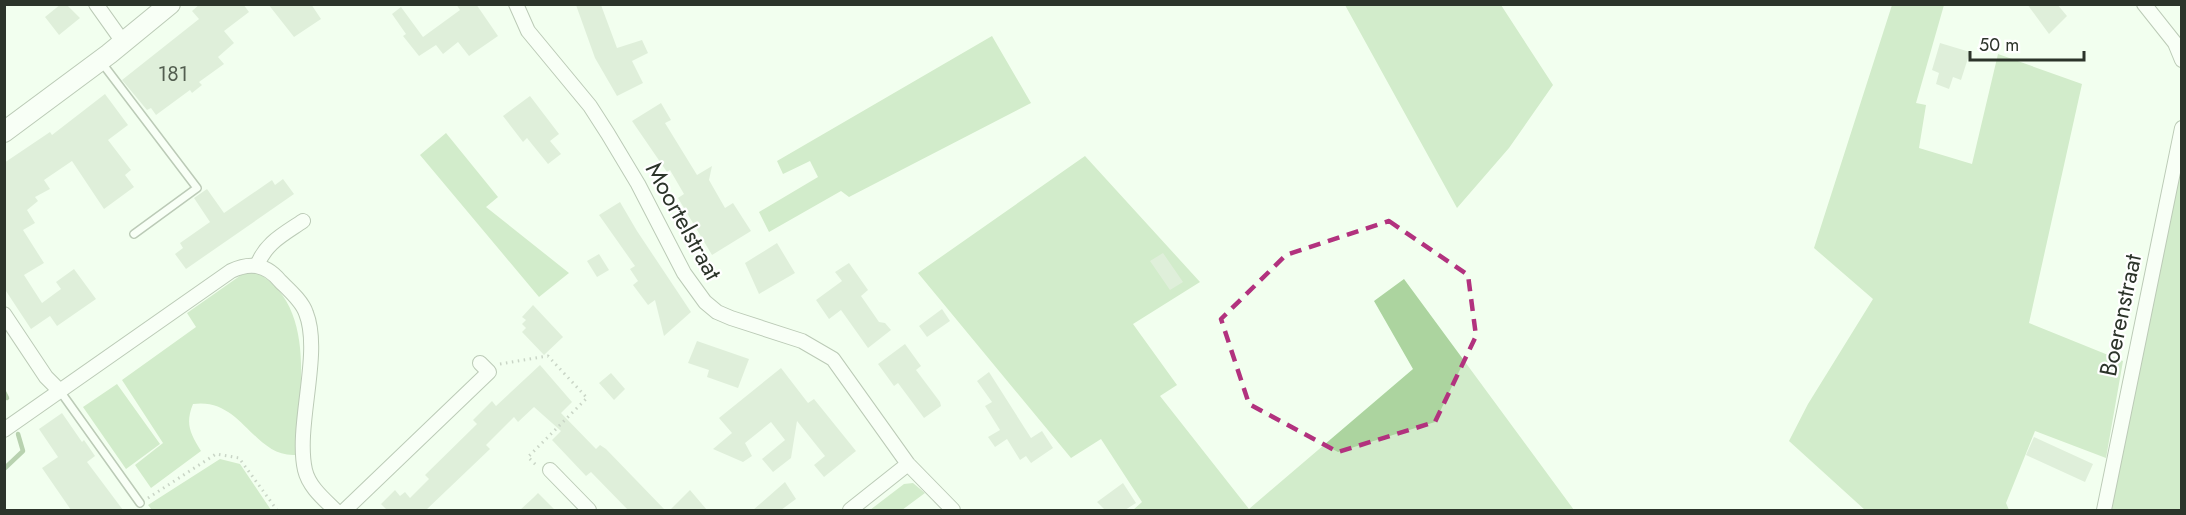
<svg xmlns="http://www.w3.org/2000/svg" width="2186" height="515" font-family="Jost,sans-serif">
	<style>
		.green { fill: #acd49f }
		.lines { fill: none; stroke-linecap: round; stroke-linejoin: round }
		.stream { stroke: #719c63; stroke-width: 4.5 }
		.building { fill: #c8dcc2 }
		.service-casing { stroke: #798b73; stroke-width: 10 }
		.minor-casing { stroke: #798b73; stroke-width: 16 }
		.secondary-casing { stroke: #798b73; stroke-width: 22 }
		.path { stroke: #98a396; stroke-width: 3; stroke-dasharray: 1.5 4.5; stroke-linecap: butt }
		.service { stroke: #fff; stroke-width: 7 }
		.minor { stroke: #fff; stroke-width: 14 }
		.secondary { stroke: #fff; stroke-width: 20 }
		.marked { fill: none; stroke: #b2327e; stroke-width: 4.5; stroke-dasharray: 12 8; stroke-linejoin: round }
		.labels { text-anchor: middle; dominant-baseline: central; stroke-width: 4.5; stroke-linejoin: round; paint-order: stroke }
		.number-label { font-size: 21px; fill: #535e50 }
		.street-label { font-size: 24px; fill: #2c342a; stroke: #fff }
	</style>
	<rect width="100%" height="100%" fill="#f2ffef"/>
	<path class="green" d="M 1345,5 L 1501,5 L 1553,85 L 1509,148 L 1457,208 Z
		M 1892,5 L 1944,5 L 1916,103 L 1926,105 L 1919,148 L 1972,164 L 1998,54 L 2082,84 L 2029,323 L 2123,361 L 2106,458 L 2035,431 L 2006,503 L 2009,510 L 1865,510 L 1789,441 L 1808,404 L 1873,299 L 1814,248 Z
		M 992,36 L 1031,103 L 849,197 L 841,191 L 769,232 L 759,212 L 818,177 L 810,161 L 783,174 L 777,161 Z
		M 446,133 L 498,197 L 486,207 L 569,273 L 539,297 L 420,155 Z
		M 1085,156 L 1200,282 L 1133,324 L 1177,385 L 1160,396 L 1249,509 L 1413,369 L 1374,301 L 1404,279 L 1574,510 L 1133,510 L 1142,502 L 1101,439 L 1071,458 L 918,273 Z
		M 2181,158 L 2181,510 L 2112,510 L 2116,474 Z
		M 256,272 C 319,306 299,396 295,455 C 253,457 242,397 193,404 C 185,424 190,433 201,451 L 151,488 L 135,465 L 163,443 L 122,380 L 196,327 L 187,313 L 244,273 Z
		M 117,384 L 160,444 L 126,469 L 83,407 Z
		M 220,459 L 240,464 L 271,510 L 152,510 L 148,505 Z
		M 913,483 L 925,493 L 902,510 L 870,510 L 904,484 Z"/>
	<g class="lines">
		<path class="stream" d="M 4,392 L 7,398
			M 4,469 L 23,451 L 18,434"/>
	</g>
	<path class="building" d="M 61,4 L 66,4 L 80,18 L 59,35 L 45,17 Z
		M 200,4 L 243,4 L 249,12 L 224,31 L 234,43 L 218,57 L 224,64 L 199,82 L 202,85 L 192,93 L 190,90 L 156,115 L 151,108 L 147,110 L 122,80 L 199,19 L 192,11 Z
		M 268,4 L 311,4 L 321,19 L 294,37 Z
		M 456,4 L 476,4 L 498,36 L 469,56 L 458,42 L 443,54 L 436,45 L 419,56 L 403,36 L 406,34 L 392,14 L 401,7 L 423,37 L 460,10 Z
		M 2027,4 L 2057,4 L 2067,16 L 2049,34 Z
		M 576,5 L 601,5 L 617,48 L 642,40 L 648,53 L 632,61 L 643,83 L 617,96 L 595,58 Z
		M 1940,43 L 1970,52 L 1961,80 L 1953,77 L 1949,89 L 1936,84 L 1939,73 L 1932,70 Z
		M 105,94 L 128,125 L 108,140 L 131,170 L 125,175 L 134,187 L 104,209 L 72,161 L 44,180 L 50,189 L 35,197 L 38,201 L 27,210 L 35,223 L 23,230 L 44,263 L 24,275 L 42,303 L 61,289 L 56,282 L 74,269 L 96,299 L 57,326 L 50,316 L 31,329 L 4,288 L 4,163 L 50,132 L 52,135 Z
		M 530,96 L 559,134 L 550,141 L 561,154 L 548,164 L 527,138 L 523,142 L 503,116 Z
		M 661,103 L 671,120 L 665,123 L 697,175 L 712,166 L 709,180 L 725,208 L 733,203 L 751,231 L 712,255 L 678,198 L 684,194 L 670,170 L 667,172 L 632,121 Z
		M 283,179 L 294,194 L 186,269 L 175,254 L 183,248 L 180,243 L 210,222 L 194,198 L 207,189 L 224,213 L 272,180 L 275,185 Z
		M 620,202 L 637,231 L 691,312 L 664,336 L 655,300 L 648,305 L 633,285 L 638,281 L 630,269 L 635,266 L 599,215 Z
		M 777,243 L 795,273 L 759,294 L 745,263 Z
		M 1163,253 L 1183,282 L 1170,290 L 1150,261 Z
		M 599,254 L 609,270 L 597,277 L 587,261 Z
		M 849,263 L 868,290 L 861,296 L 879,322 L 885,323 L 891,330 L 868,348 L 841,310 L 829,319 L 816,300 L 842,281 L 835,272 Z
		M 533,305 L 563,337 L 544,355 L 522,332 L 526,328 L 522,324 L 526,320 L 522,317 Z
		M 942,309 L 950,321 L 927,337 L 919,326 Z
		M 697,341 L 749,359 L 738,388 L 707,377 L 709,370 L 688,363 Z
		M 905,344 L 921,366 L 916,370 L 940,402 L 941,406 L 924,418 L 898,383 L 894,386 L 878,364 Z
		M 540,365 L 572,402 L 561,413 L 596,449 L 600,445 L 606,449 L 665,510 L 628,510 L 591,472 L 586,476 L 552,440 L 561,431 L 534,407 L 518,422 L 514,417 L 486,445 L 490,449 L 426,510 L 387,510 L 381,504 L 395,490 L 400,496 L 405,492 L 410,498 L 429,479 L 425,475 L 477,424 L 473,420 L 492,401 L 496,406 Z
		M 781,368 L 808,403 L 814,399 L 856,451 L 824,477 L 814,465 L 825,456 L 797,421 L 791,458 L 773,472 L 762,459 L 785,440 L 771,422 L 745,443 L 752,456 L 743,462 L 713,449 L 732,433 L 719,418 Z
		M 989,372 L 1031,438 L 1042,431 L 1053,448 L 1031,463 L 1026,456 L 1020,460 L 1007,439 L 995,447 L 988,437 L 1000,430 L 985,406 L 992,402 L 977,381 Z
		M 611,373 L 625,389 L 614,400 L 599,383 Z
		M 62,413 L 82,442 L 84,440 L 95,456 L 87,462 L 123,510 L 71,510 L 42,468 L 58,457 L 39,429 Z
		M 2034,437 L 2093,464 L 2085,482 L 2026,455 Z
		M 785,482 L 796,499 L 781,510 L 753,510 Z
		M 1123,483 L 1136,503 L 1125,510 L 1105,510 L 1097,502 Z
		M 690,490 L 707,510 L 670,510 Z
		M 538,493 L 555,510 L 520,510 L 533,498 Z"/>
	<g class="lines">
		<g class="service-casing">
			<path id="service" d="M 102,63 L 197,188 L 134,234
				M 60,391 L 140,503"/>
		</g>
		<g class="minor-casing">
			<path id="minor" d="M 96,4 L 123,42
				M 516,4 L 528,31 L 590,106 L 608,134 L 638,184 L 684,273 L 705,302 L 717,312 L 731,318 L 802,341 L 833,359 L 908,464 L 953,510
				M 2144,4 L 2175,43 L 2182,60
				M 257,266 C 265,243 284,234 303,221
				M 4,314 L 46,377 L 60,391
				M 4,430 L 231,271 C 250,262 266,264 280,281 C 289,290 302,301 306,313 C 322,353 295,426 305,470 C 309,487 324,499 335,510
				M 550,470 L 589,510
				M 345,510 L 489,372 L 480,363
				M 850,510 L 908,464
				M 2104,510 L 2182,128"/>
		</g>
		<g class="secondary-casing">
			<path id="secondary" d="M 4,132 L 109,54 L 170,4"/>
		</g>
		<path class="path" d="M 500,364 L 548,356 L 587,398 L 528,457 L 537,466
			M 148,498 L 216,454 L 239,458 L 277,510"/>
		<use href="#service" class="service"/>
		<use href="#minor" class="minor"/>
		<use href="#secondary" class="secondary"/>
	</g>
	<path d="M0 0H2186V515H0ZM 1389,221 L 1468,275 L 1476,336 L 1435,422 L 1338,452 L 1249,404 L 1221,319 L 1286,255 Z" fill="#f2ffef" fill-opacity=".55" fill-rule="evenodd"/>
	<path class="marked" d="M 1389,221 L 1468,275 L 1476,336 L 1435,422 L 1338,452 L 1249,404 L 1221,319 L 1286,255 Z"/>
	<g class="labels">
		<g class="number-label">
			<text x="173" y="74">181</text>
		</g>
		<g class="street-label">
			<text transform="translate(684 221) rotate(61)">Moortelstraat</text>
			<text transform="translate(2120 315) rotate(-78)">Boerenstraat</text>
		</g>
	</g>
	<rect width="2186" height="515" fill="none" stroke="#2c342a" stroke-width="12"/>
	<path d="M1970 51v9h114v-9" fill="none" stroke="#2c342a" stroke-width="3"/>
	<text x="1979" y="51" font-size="18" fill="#2c342a" stroke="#ffffff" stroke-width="4.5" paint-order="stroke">50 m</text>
</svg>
